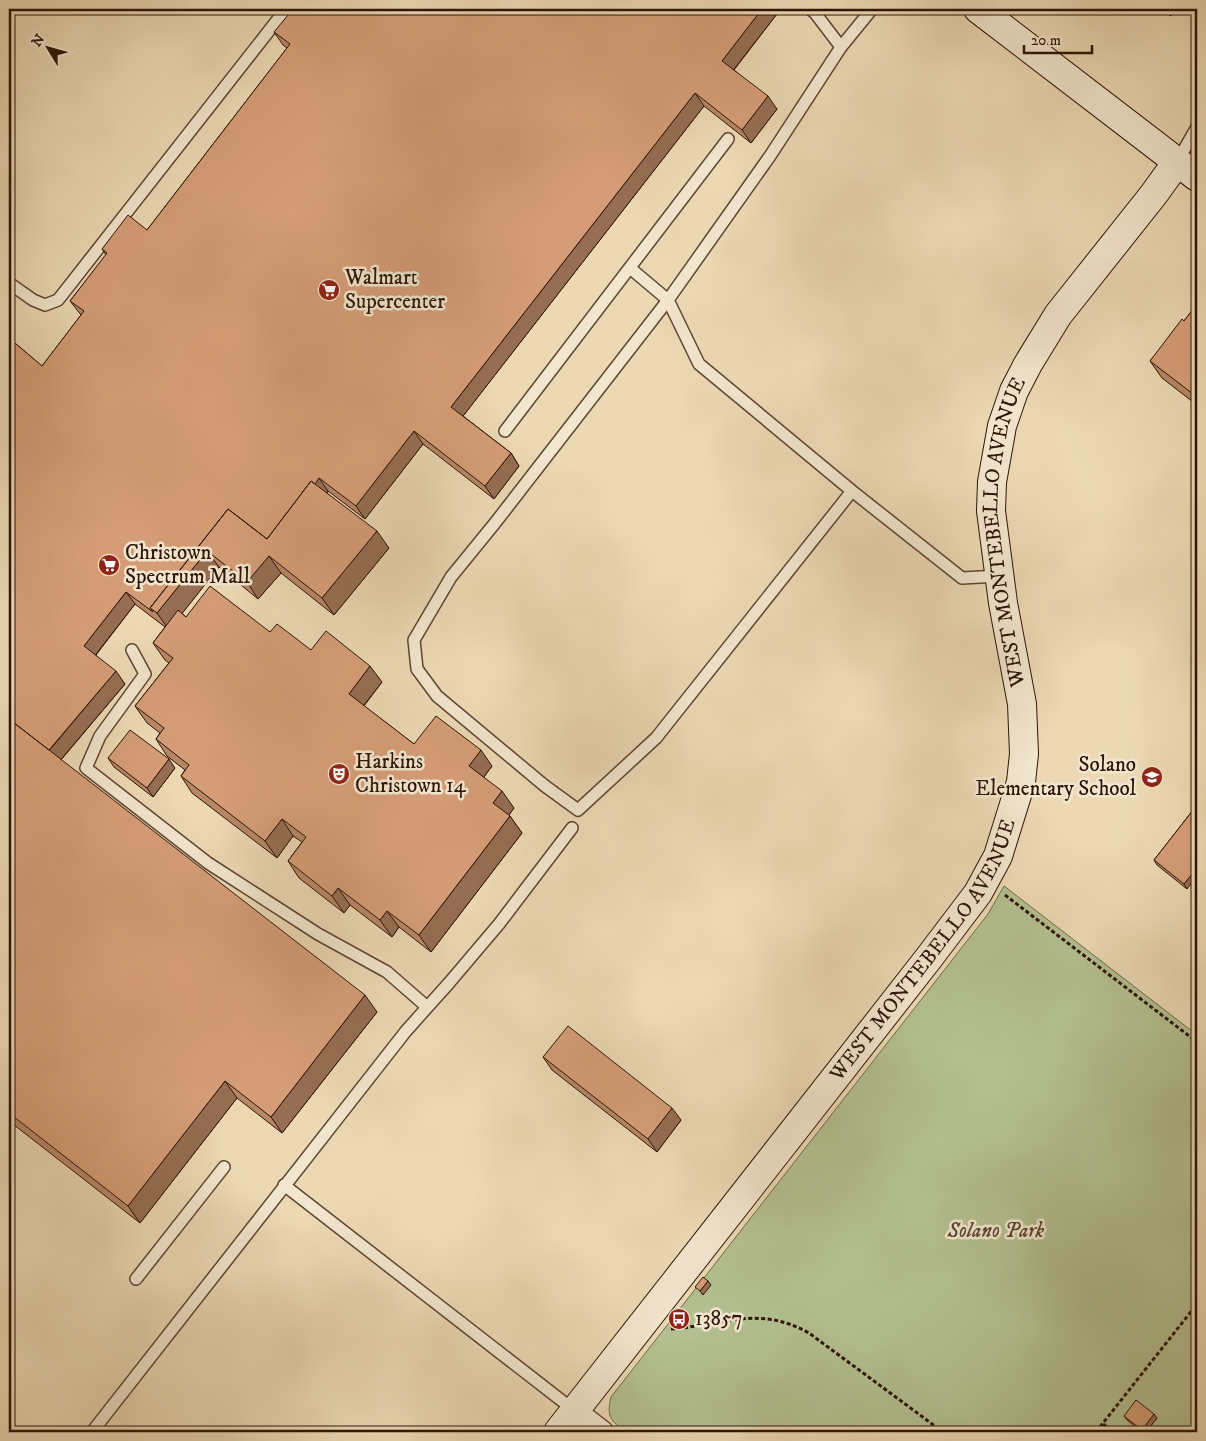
<svg xmlns="http://www.w3.org/2000/svg" width="1206" height="1441" font-family="'IM FELL DW Pica',serif">
	<style>
		.green { fill: #b3c091; stroke: #706a4c }
		.lines { fill: none; stroke-linecap: round; stroke-linejoin: round }
		.lane-casing { stroke: #5c4533; stroke-width: 14 }
		.street-casing { stroke: #5c4533; stroke-width: 25 }
		.secondary-casing { stroke: #2c1408; stroke-width: 30 }
		.path { stroke: #2c1408; stroke-width: 3; stroke-dasharray: 4 2.5; stroke-linecap: butt }
		.lane { stroke: #f3e6ce; stroke-width: 11 }
		.street { stroke: #f3e6ce; stroke-width: 22 }
		.secondary { stroke: #f3e6ce; stroke-width: 28 }
		.wall { fill: #b78766; stroke: #2c1408 }
		.shaded-wall { fill: #956e53; stroke: #2c1408 }
		.building { fill: #d59d77; stroke: #2c1408 }
		.labels { text-anchor: middle; dominant-baseline: central; stroke-width: 5; stroke-linejoin: round; paint-order: stroke }
		.poi-label { font-size: 21px; fill: #2c1408; stroke: #f3e6ce; text-anchor: start }
		.street-label { font-size: 21px; fill: #2c1408; stroke: #f3e6ce }
		.park-label { font-size: 21px; font-style: italic; fill: #544831; stroke: #f3e6ce }
	</style>
	<rect width="100%" height="100%" fill="#ecd9b4"/>
	<filter id="stains"><feTurbulence type="fractalNoise" baseFrequency=".004" numOctaves="4"/><feColorMatrix values="0 0 0 0 .2 0 0 0 0 .09 0 0 0 0 .02 0 0 0 .5 -.17"/></filter>
	<radialGradient id="worn" r=".72"><stop offset=".6" stop-color="#630" stop-opacity="0"/><stop offset="1" stop-color="#630" stop-opacity=".3"/></radialGradient>
	<path class="green" d="M 1004,886 L 1197,1035 L 1197,1432 L 626,1432 C 611,1421 606,1417 611,1397 L 988,914 Z"/>
	<g class="lines">
		<g class="lane-casing">
			<path id="lane" d="M 810,9 L 815,13 L 841,47
				M 1177,162 L 1197,127
				M 630,268 L 668,300 L 699,364 L 852,491 L 962,578 L 999,576
				M 9,283 L 33,300 L 45,305 L 58,300 L 286,9
				M 505,431 L 728,139
				M 852,491 L 656,738 L 578,810 L 545,786 L 437,696 L 417,669 L 414,640 L 451,577 L 495,523 L 668,300 L 770,156 L 841,47 L 872,9
				M 132,650 L 145,674 L 100,736 L 86,768 L 208,863 L 318,934 L 387,972 L 426,1006
				M 284,1185 L 575,1411
				M 136,1279 L 224,1167
				M 92,1432 L 406,1031 L 449,983 L 499,924 L 572,828"/>
		</g>
		<g class="street-casing">
			<path id="street" d="M 575,1411 L 602,1432"/>
		</g>
		<g class="secondary-casing">
			<g id="secondary">
				<path d="M 978,9 L 1197,177"/>
				<path id="s1" d="M 558,1432 L 928,959 L 978,893 L 998,856 L 1021,782 L 1024,754 L 1022,704 L 1003,603 L 991,511 L 992,482 L 1002,426 L 1014,391 L 1028,364 L 1058,315 L 1154,194 L 1177,162"/>
			</g>
		</g>
		<path class="path" d="M 1005,895 L 1197,1042
			M 671,1329 C 723,1325 759,1305 809,1333 L 943,1432
			M 1103,1424 L 1113,1432
			M 1096,1432 L 1197,1304"/>
		<use href="#lane" class="lane"/>
		<use href="#street" class="street"/>
		<use href="#secondary" class="secondary"/>
	</g>
	<path class="wall" d="M 1081,9 L 1093,9 L 1089,14 Z
		M 1165,9 L 1181,9 L 1170,16 Z
		M 780,10 L 734,70 L 777,109 L 751,143 L 704,106 L 463,416 L 511,453 L 519,466 L 494,499 L 423,444 L 365,519 L 328,491 L 327,493 L 389,548 L 334,615 L 281,573 L 258,599 L 219,567 L 182,613 L 186,617 L 270,632 L 382,682 L 364,706 L 414,744 L 492,766 L 484,777 L 514,808 L 509,815 L 522,833 L 431,952 L 399,927 L 392,937 L 350,905 L 344,913 L 299,878 L 288,861 L 302,842 L 293,836 L 277,858 L 192,793 L 181,776 L 185,770 L 167,756 L 156,739 L 160,733 L 147,723 L 135,706 L 169,663 L 165,660 L 153,643 L 165,627 L 135,604 L 96,655 L 125,684 L 61,760 L 377,1012 L 282,1133 L 237,1098 L 140,1223 L 9,1121 L 9,338 L 42,366 L 81,315 L 70,301 L 106,255 L 102,249 L 147,230 L 287,48 L 283,45 L 274,32 L 360,12 Z
		M 1197,304 L 1197,405 L 1162,378 L 1150,361 L 1184,321 Z
		M 108,758 L 175,768 L 153,797 L 114,767 Z
		M 1197,805 L 1187,889 L 1157,865 L 1154,860 Z
		M 543,1057 L 681,1120 L 657,1152 L 552,1070 Z
		M 1124,1416 L 1157,1418 L 1146,1432 L 1142,1432 L 1127,1420 Z"/>
	<path class="shaded-wall" d="M 762,9 L 779,9 L 780,10 L 731,73 L 722,61 Z
		M 1085,9 L 1093,9 L 1089,14 Z
		M 695,93 L 704,106 L 460,420 L 451,407 Z
		M 768,96 L 777,109 L 751,143 L 742,130 Z
		M 414,431 L 423,444 L 365,519 L 356,506 Z
		M 511,453 L 519,466 L 494,499 L 485,486 Z
		M 319,478 L 328,491 L 278,555 L 269,543 Z
		M 377,531 L 389,548 L 334,615 L 322,598 Z
		M 207,551 L 219,567 L 169,630 L 157,613 Z
		M 269,556 L 281,573 L 258,599 L 247,582 Z
		M 126,592 L 135,604 L 93,658 L 84,646 Z
		M 370,666 L 382,682 L 360,710 L 349,694 Z
		M 116,671 L 125,684 L 57,764 L 48,752 Z
		M 481,750 L 492,766 L 480,782 L 469,766 Z
		M 169,759 L 175,768 L 153,797 L 147,788 Z
		M 502,791 L 514,808 L 505,820 L 493,803 Z
		M 510,816 L 522,833 L 431,952 L 419,935 Z
		M 282,819 L 293,836 L 277,858 L 265,841 Z
		M 1197,868 L 1197,876 L 1187,889 L 1184,884 Z
		M 338,888 L 350,905 L 344,913 L 332,896 Z
		M 387,911 L 399,927 L 392,937 L 380,920 Z
		M 365,995 L 377,1012 L 282,1133 L 271,1117 Z
		M 225,1081 L 237,1098 L 140,1223 L 128,1206 Z
		M 672,1108 L 681,1120 L 657,1152 L 648,1139 Z
		M 708,1281 L 711,1285 L 703,1295 L 700,1291 Z
		M 1154,1414 L 1157,1418 L 1146,1432 L 1143,1432 L 1142,1430 Z"/>
	<path class="building" d="M 293,9 L 356,9 L 360,12 L 363,9 L 762,9 L 722,61 L 768,96 L 742,130 L 695,93 L 451,407 L 511,453 L 485,486 L 414,431 L 356,506 L 319,478 L 315,484 L 311,481 L 267,539 L 228,509 L 150,608 L 153,612 L 126,592 L 84,646 L 116,671 L 49,750 L 9,719 L 9,338 L 42,366 L 84,311 L 70,301 L 107,253 L 102,249 L 128,215 L 147,230 L 290,44 L 274,32 Z
		M 1197,304 L 1197,397 L 1150,361 L 1182,319 L 1184,321 Z
		M 311,481 L 377,531 L 322,598 L 269,556 L 247,582 L 207,551 L 157,613 L 150,608 L 228,509 L 267,539 Z
		M 210,586 L 270,632 L 277,624 L 311,650 L 326,631 L 370,666 L 349,694 L 414,744 L 436,716 L 481,750 L 469,766 L 502,791 L 493,803 L 510,816 L 419,935 L 387,911 L 380,920 L 338,888 L 332,896 L 288,861 L 306,837 L 282,819 L 265,841 L 181,776 L 189,765 L 156,739 L 164,728 L 135,706 L 173,658 L 153,643 L 178,610 L 186,617 Z
		M 9,719 L 365,995 L 271,1117 L 225,1081 L 128,1206 L 9,1113 Z
		M 130,730 L 169,759 L 147,788 L 108,758 Z
		M 1197,805 L 1197,868 L 1184,884 L 1154,860 Z
		M 568,1026 L 672,1108 L 648,1139 L 543,1057 Z
		M 703,1277 L 708,1281 L 700,1291 L 695,1287 Z
		M 1136,1400 L 1154,1414 L 1142,1430 L 1124,1416 Z"/>
	<defs>
		<g id="supermarket-disc" transform="scale(1.125)"><circle r="9.5" fill="#8f2418" stroke="#f3e6ce"/><path d="M-6-5.5h2.5l.6 2H6L4.5 2H-2.5L-4.4-4H-6ZM-1.5 3.2a1.3 1.3 0 1 0 .1 0ZM3 3.2a1.3 1.3 0 1 0 .1 0Z" fill="#fff"/></g>
		<g id="theatre-disc" transform="scale(1.125)"><circle r="9.5" fill="#8f2418" stroke="#f3e6ce"/><path d="M-5-5.5Q0-4 5-5.5V0Q5 5 0 6Q-5 5-5 0ZM-3.3-2.5H-1v1.5H-3.3ZM1-2.5H3.3v1.5H1ZM-2.8 1Q0 5.5 2.8 1Z" fill="#fff"/></g>
		<g id="school-disc" transform="scale(1.125)"><circle r="9.5" fill="#8f2418" stroke="#f3e6ce"/><path d="M0-5L7-2L0 1L-7-2ZM-4 1L0 2.5L4 1V4Q0 6-4 4Z" fill="#fff"/></g>
		<g id="bus-disc" transform="scale(1.125)"><circle r="9.5" fill="#8f2418" stroke="#f3e6ce"/><path d="M-5-6H5V4H4V6H2V4H-2V6H-4V4H-5ZM-3.5-4V0h7V-4ZM-3.5 1.2v1.5H-2V1.2ZM2 1.2v1.5H3.5V1.2Z" fill="#fff"/></g>
	</defs>
	<g fill-rule="evenodd">
		<use href="#supermarket-disc" x="329" y="290"/>
		<use href="#supermarket-disc" x="109" y="565"/>
		<use href="#theatre-disc" x="339" y="774"/>
		<use href="#school-disc" x="1152" y="777"/>
		<use href="#bus-disc" x="679" y="1319"/>
	</g>
	<g class="labels">
		<g class="poi-label">
			<text x="345" y="278">Walmart<tspan x="345" dy="24">Supercenter</tspan></text>
			<text x="125" y="553">Christown<tspan x="125" dy="24">Spectrum Mall</tspan></text>
			<text x="355" y="762">Harkins<tspan x="355" dy="24">Christown 14</tspan></text>
			<text x="1136" y="765" text-anchor="end">Solano<tspan x="1136" dy="24">Elementary School</tspan></text>
			<text x="695" y="1319">13857</text>
		</g>
		<g class="street-label">
			<text stroke="none"><textPath href="#s1" startOffset="1056">WEST MONTEBELLO AVENUE</textPath></text>
			<text stroke="none"><textPath href="#s1" startOffset="606">WEST MONTEBELLO AVENUE</textPath></text>
		</g>
		<g class="park-label">
			<text x="996" y="1231">Solano Park</text>
		</g>
	</g>
	<rect width="1206" height="1441" fill="none" stroke="#ecd9b4" stroke-width="30"/>
	<rect x="10" y="10" width="1186" height="1421" fill="none" stroke="#2c1408" stroke-width="2.5"/>
	<rect x="15" y="15" width="1176" height="1411" fill="none" stroke="#2c1408"/>
	<g transform="translate(48 48) rotate(307)" stroke="#f3e6ce" stroke-width="4" paint-order="stroke">
	<path d="M0-4L9 19L0 12L-9 19Z" fill="#2c1408"/>
	<text y="-8" font-size="14" font-weight="bold" text-anchor="middle" fill="#2c1408">N</text>
	</g>
	<path d="M1024 45v8h68v-8" fill="none" stroke="#2c1408" stroke-width="2.5"/>
	<text x="1031" y="45" font-size="15" fill="#2c1408" stroke="#f3e6ce" stroke-width="4" paint-order="stroke">20 m</text>
	<rect width="100%" height="100%" filter="url(#stains)"/>
	<rect width="100%" height="100%" fill="url(#worn)"/>
</svg>
